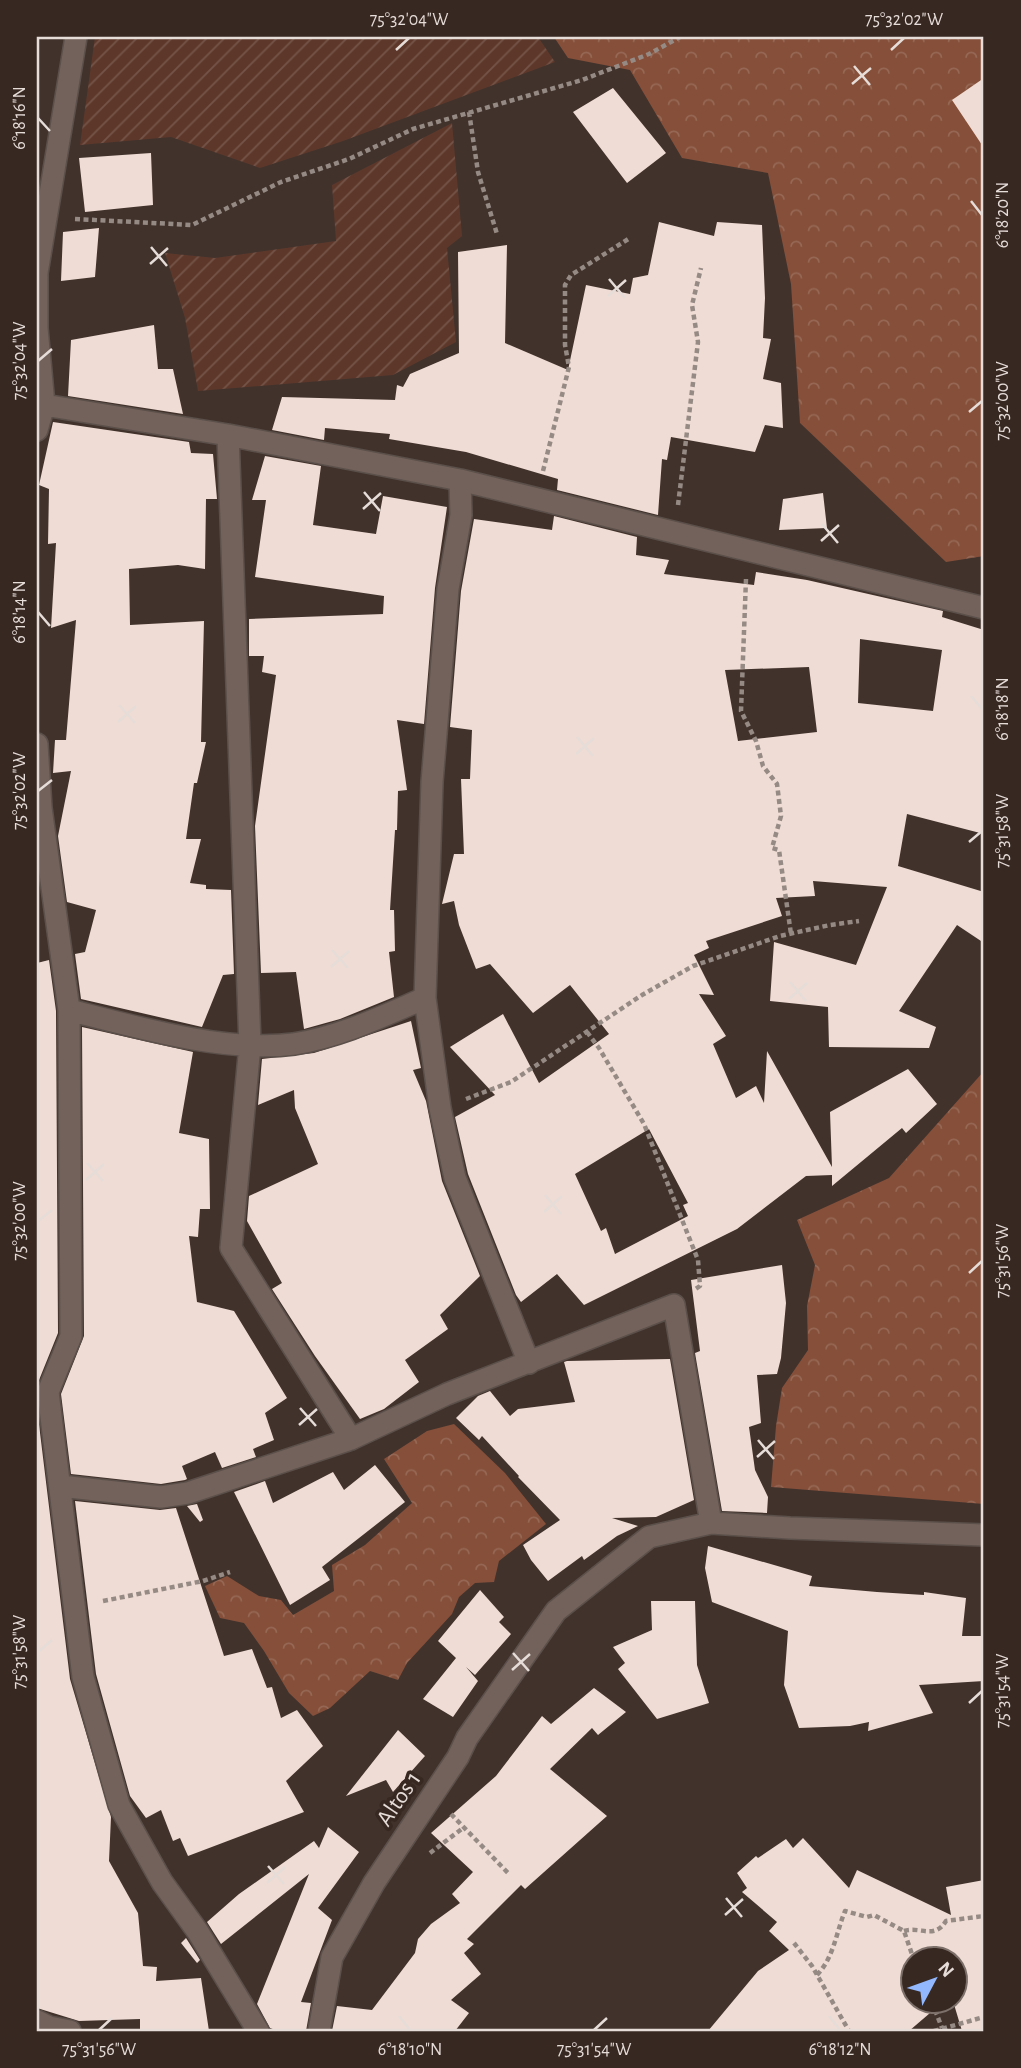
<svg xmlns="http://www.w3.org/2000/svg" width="1021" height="2068" font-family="'Alegreya Sans',sans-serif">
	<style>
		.forest { fill: url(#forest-crowns) }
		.garden { fill: url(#garden-furrows) }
		.building { fill: #efdcd4; fill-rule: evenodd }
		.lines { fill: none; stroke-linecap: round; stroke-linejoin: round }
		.street-casing { stroke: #5c504b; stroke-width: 24 }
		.path { stroke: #968a85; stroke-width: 4.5; stroke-dasharray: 5 3.5; stroke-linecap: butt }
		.street { stroke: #73625b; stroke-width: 21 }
		.ticks { fill: none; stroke: #e6dcd8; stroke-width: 2.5 }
		.labels { text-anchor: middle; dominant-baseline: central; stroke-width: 7; stroke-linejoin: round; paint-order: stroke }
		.street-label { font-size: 24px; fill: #e6dcd8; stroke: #372822 }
		.neatline { fill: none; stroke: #e6dcd8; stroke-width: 2.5 }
		.ticks-label { font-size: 18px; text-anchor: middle; fill: #e6dcd8 }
	</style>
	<defs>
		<pattern id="forest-crowns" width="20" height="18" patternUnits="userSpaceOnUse" patternTransform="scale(1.75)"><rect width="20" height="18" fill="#854f39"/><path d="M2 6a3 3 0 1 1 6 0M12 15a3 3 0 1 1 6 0" fill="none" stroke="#966855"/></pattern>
		<pattern id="garden-furrows" width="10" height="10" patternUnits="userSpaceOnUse" patternTransform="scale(1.75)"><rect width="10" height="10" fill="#5d382a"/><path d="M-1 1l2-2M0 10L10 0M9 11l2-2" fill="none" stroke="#745448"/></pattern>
	</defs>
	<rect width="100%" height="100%" fill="#41322c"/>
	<path class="forest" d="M 554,37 L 984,37 L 984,556 L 946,562 L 800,423 L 791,284 L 768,173 L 682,158 L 630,70 L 568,58 Z
		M 984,1071 L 984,1504 L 771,1487 L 776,1426 L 782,1388 L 808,1350 L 807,1306 L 815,1265 L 797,1220 L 889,1178 Z
		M 454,1424 L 505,1473 L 546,1524 L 499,1561 L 494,1582 L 475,1583 L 459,1597 L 452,1614 L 407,1663 L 398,1680 L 370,1671 L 330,1708 L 313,1716 L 289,1693 L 264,1651 L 244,1623 L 220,1618 L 205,1586 L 227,1576 L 259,1596 L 281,1600 L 293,1615 L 334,1591 L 332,1565 L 365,1545 L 412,1503 L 384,1459 L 427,1431 Z"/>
	<path class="garden" d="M 95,37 L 538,37 L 555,62 L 343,141 L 260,168 L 171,137 L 80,145 Z
		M 452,123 L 462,236 L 447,248 L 456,342 L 393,375 L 198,391 L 185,318 L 165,253 L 215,258 L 336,241 L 332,185 Z"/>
	<path class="building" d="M 984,78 L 984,148 L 952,100 Z
		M 613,88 L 666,153 L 627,183 L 573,112 Z
		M 151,153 L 153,205 L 85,212 L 79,158 Z
		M 659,222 L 714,236 L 717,222 L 762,225 L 765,298 L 763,338 L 771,339 L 763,379 L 781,383 L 783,428 L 765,425 L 755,452 L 671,437 L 667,460 L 662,459 L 658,515 L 557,490 L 558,479 L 466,452 L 389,439 L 390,434 L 325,428 L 324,440 L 272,430 L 282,397 L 395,400 L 397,385 L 403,387 L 410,374 L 459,353 L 458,252 L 507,245 L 505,343 L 568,370 L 586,285 L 630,294 L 633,278 L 648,275 Z
		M 99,228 L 95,277 L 61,281 L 63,232 Z
		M 154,325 L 158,369 L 173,369 L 183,414 L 68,396 L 71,340 Z
		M 53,422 L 189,442 L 191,453 L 213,454 L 217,499 L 206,499 L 205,569 L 178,565 L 129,569 L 130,625 L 204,621 L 201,742 L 206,742 L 197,783 L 194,783 L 186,839 L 201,839 L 190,883 L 206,885 L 206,889 L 231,890 L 234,974 L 223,975 L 202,1027 L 81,999 L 75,954 L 85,952 L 96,910 L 67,902 L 58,836 L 71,771 L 53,773 L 55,740 L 66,740 L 76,620 L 51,628 L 56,543 L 48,544 L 49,489 L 39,485 Z
		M 265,456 L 321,466 L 313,525 L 376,534 L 383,496 L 447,507 L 435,588 L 424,724 L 397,720 L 407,790 L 398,791 L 397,830 L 395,830 L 390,910 L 394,910 L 395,951 L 389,952 L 394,997 L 340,1019 L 304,1029 L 296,972 L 261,973 L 255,826 L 276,675 L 262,672 L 264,656 L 249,656 L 249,619 L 383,614 L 384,596 L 255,577 L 266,500 L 252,500 Z
		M 823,493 L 827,528 L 779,530 L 783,499 Z
		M 554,516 L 637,537 L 636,555 L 669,560 L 664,574 L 754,585 L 756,572 L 807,580 L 943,611 L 942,617 L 984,630 L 984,834 L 907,814 L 898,866 L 984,892 L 984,943 L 957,925 L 899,1011 L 936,1027 L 929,1048 L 829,1047 L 828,1007 L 770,1001 L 774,942 L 856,965 L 887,887 L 813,881 L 815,896 L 776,898 L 782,916 L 706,941 L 709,948 L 694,955 L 714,995 L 699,994 L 726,1036 L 713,1044 L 736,1098 L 756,1086 L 764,1103 L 767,1051 L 832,1167 L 830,1112 L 908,1069 L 937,1104 L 906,1133 L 902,1128 L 832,1186 L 832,1175 L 806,1176 L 737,1229 L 584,1305 L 557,1274 L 521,1302 L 516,1295 L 468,1174 L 455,1117 L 495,1095 L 450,1047 L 503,1014 L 539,1083 L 609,1034 L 570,985 L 533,1013 L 490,964 L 476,969 L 459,925 L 454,901 L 442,904 L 454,854 L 464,854 L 461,779 L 470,779 L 472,730 L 450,727 L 461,591 L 474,519 L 552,530 ZM 860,639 L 942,650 L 933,711 L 858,703 ZM 809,667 L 817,732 L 738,741 L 725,670 ZM 649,1129 L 688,1203 L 683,1205 L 688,1216 L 615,1254 L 606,1228 L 601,1231 L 575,1174 Z
		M 49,960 L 56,1011 L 58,1333 L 37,1385 L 37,963 Z
		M 411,1021 L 421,1068 L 413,1070 L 426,1101 L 442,1181 L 480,1276 L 440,1315 L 448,1329 L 405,1360 L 419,1382 L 384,1409 L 360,1419 L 315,1356 L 272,1289 L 282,1283 L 247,1221 L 249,1196 L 318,1164 L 295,1108 L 294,1090 L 258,1105 L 262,1059 L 314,1053 Z
		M 82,1027 L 193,1052 L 179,1133 L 209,1139 L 210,1209 L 200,1209 L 198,1237 L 189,1236 L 197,1302 L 234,1311 L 287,1398 L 265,1413 L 274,1440 L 253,1449 L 256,1457 L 222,1468 L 215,1452 L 182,1466 L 187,1479 L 185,1480 L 161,1484 L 71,1474 L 61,1394 L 84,1336 Z
		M 782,1265 L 786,1303 L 781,1358 L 777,1374 L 757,1375 L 761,1423 L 749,1427 L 755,1470 L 768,1497 L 767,1513 L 722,1511 L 695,1353 L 700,1351 L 691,1280 Z
		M 670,1359 L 694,1500 L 656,1517 L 612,1518 L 638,1526 L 617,1536 L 584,1560 L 582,1556 L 548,1581 L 531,1560 L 523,1545 L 560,1520 L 518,1477 L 519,1476 L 482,1436 L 479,1440 L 456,1418 L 478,1396 L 490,1391 L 510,1416 L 518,1409 L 575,1402 L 564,1362 L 567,1361 Z
		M 37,1408 L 70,1679 L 111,1817 L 109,1861 L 138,1913 L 143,1966 L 157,1967 L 156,1981 L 201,1978 L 209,2031 L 140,2031 L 140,2019 L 79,2021 L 37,2008 Z
		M 375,1465 L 405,1502 L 322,1567 L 330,1580 L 290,1605 L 234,1492 L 265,1481 L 273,1503 L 333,1472 L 344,1490 Z
		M 75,1501 L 160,1510 L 176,1508 L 224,1656 L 252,1649 L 267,1688 L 272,1687 L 281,1718 L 297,1710 L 323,1746 L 286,1781 L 304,1812 L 188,1856 L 180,1838 L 173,1841 L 161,1810 L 146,1818 L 130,1796 L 96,1674 Z
		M 197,1504 L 203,1520 L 200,1522 L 187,1506 Z
		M 708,1546 L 812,1576 L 809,1586 L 877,1592 L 924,1595 L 924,1592 L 966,1598 L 962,1636 L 984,1636 L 984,1681 L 919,1685 L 933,1713 L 868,1731 L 869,1722 L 850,1726 L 799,1728 L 784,1685 L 788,1631 L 712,1602 L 705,1568 Z
		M 480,1590 L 504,1617 L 499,1622 L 511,1634 L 475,1675 L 466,1667 L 478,1681 L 453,1717 L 423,1699 L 456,1658 L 438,1641 Z
		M 651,1601 L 695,1601 L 697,1665 L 709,1703 L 657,1719 L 618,1669 L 625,1663 L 613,1647 L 652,1630 Z
		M 594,1688 L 626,1712 L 598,1735 L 592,1728 L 550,1769 L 607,1816 L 525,1889 L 521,1885 L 467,1939 L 474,1944 L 464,1953 L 481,1974 L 451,2000 L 469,2013 L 455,2031 L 332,2031 L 337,2006 L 372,2010 L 415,1953 L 418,1939 L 431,1924 L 460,1903 L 452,1894 L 473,1872 L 431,1833 L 496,1776 L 542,1716 L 551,1724 Z
		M 398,1730 L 425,1756 L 393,1792 L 386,1780 L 346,1796 Z
		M 328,1827 L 359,1852 L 318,1908 L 332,1920 L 301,2002 L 311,2003 L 306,2031 L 278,2031 L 270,2028 L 257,2004 L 309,1874 L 221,1944 L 207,1922 L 239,1894 L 314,1841 L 319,1848 Z
		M 803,1838 L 849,1888 L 857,1870 L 951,1915 L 946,1887 L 984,1880 L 984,2031 L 962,2031 L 953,2001 L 955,1959 L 913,1959 L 913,2001 L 944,2001 L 909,2031 L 708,2031 L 758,1971 L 789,1950 L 769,1931 L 777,1922 L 742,1892 L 747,1888 L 737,1873 L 756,1856 L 758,1858 L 786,1839 L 793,1848 Z
		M 186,1938 L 200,1960 L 197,1963 L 181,1943 Z"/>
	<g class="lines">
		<g class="street-casing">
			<path id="street" d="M 44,405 L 228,435 L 460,480 L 984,608
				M 37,430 L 44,405 L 37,328 L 37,273 L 76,37
				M 228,435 L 250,1045 L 231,1248 L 351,1439
				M 460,480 L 461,515 L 448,589 L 432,782 L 425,998 L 440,1108 L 455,1178 L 529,1363
				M 37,744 L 41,808 L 69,1010 L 71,1336 L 48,1392 L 83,1677 L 119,1805 L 162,1882 L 198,1932 L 258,2031
				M 69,1010 C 136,1027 226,1053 294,1044 C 340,1037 383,1016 425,998
				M 60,1486 L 161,1497 L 188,1493 L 351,1439 L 447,1394 L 674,1305 L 711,1523
				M 37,2021 L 49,2027 L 70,2031
				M 319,2031 L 332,1957 L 374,1883 L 458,1757 L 467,1738 L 556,1611 L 649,1537 L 711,1523 L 790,1528 L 984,1535"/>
		</g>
		<path class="path" d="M 469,112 L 478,172 L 497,234
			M 75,219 L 192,225 L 281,182 L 349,159 L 413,129 L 582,80 L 649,54 L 680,37
			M 543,471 L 569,367 L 565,345 L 565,285 L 571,275 L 630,238
			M 678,505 L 698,342 L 692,305 L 701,268
			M 746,579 L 741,711 L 756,741 L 763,766 L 777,784 L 781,816 L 772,848 L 779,850 L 791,934
			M 587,1032 L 599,1048 L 644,1124 L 698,1260 L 700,1286 L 694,1290
			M 466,1099 L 511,1082 L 642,995 L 693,966 L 780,936 L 830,925 L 859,921
			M 103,1601 L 203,1581 L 230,1572
			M 451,1814 L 509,1874
			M 430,1853 L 463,1828
			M 904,1931 C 921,1926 934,1940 946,1921 L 984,1916
			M 794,1943 L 812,1966 L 849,2031
			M 817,1975 C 834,1957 836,1933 845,1911 L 867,1917 L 874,1915 L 904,1931 L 914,1960
			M 932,2002 L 942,2028
			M 934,2031 L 984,2017"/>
		<use href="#street" class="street"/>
	</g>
	<path class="ticks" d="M 396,50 L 409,38M 891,50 L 904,38M 854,66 L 870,85M 852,84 L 871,68M 38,118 L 50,131M 971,201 L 982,215M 151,247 L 167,266M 150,264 L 168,248M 609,279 L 625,298M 608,296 L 626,280M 38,361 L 52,349M 969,412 L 982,401M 364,492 L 380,511M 363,509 L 381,493M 822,524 L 838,543M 821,541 L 839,525M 38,612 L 50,626M 971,696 L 982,709M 119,705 L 135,723M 118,722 L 136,706M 577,737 L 593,756M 576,754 L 594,738M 38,791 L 52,780M 969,842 L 982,831M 332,950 L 348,968M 331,967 L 349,951M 790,982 L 806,1001M 789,999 L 807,983M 87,1163 L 103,1181M 86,1180 L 104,1164M 545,1195 L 561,1214M 544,1212 L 562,1196M 38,1221 L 52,1210M 969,1273 L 982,1261M 300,1408 L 316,1426M 299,1425 L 317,1409M 758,1440 L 774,1459M 757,1457 L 775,1441M 38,1652 L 52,1640M 513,1653 L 529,1671M 512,1670 L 530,1654M 969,1703 L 982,1691M 268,1866 L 284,1884M 267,1883 L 285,1867M 726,1898 L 742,1917M 725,1915 L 743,1899M 399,2016 L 410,2030M 829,2016 L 840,2030M 99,2030 L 112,2018M 594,2030 L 607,2018"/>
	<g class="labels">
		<g class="street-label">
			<text transform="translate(399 1799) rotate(-56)">Altos 1</text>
		</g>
	</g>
	<rect width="1021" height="2068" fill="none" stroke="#372822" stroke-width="77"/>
	<g transform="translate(934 1980) rotate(49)"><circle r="33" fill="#372822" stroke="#7d706b" stroke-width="2"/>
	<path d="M0-5L12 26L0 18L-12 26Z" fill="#92b7fd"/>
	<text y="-10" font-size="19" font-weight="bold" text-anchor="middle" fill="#e6dcd8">N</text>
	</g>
	<rect x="38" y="38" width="944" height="1992" class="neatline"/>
	<g class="ticks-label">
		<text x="409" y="25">75°32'04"W</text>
		<text x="904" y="25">75°32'02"W</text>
		<text transform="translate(19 118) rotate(-90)" y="6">6°18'16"N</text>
		<text transform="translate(1002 215) rotate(-90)" y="6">6°18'20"N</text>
		<text transform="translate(19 361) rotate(-90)" y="6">75°32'04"W</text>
		<text transform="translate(1002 401) rotate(-90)" y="6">75°32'00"W</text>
		<text transform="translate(19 612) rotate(-90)" y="6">6°18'14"N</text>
		<text transform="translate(1002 709) rotate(-90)" y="6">6°18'18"N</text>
		<text transform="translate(19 791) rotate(-90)" y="6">75°32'02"W</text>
		<text transform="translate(1002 831) rotate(-90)" y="6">75°31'58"W</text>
		<text transform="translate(19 1221) rotate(-90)" y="6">75°32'00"W</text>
		<text transform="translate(1002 1261) rotate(-90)" y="6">75°31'56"W</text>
		<text transform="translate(19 1652) rotate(-90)" y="6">75°31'58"W</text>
		<text transform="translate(1002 1691) rotate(-90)" y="6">75°31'54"W</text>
		<text x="99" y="2055">75°31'56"W</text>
		<text x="410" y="2055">6°18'10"N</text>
		<text x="594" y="2055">75°31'54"W</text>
		<text x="840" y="2055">6°18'12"N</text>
	</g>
</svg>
